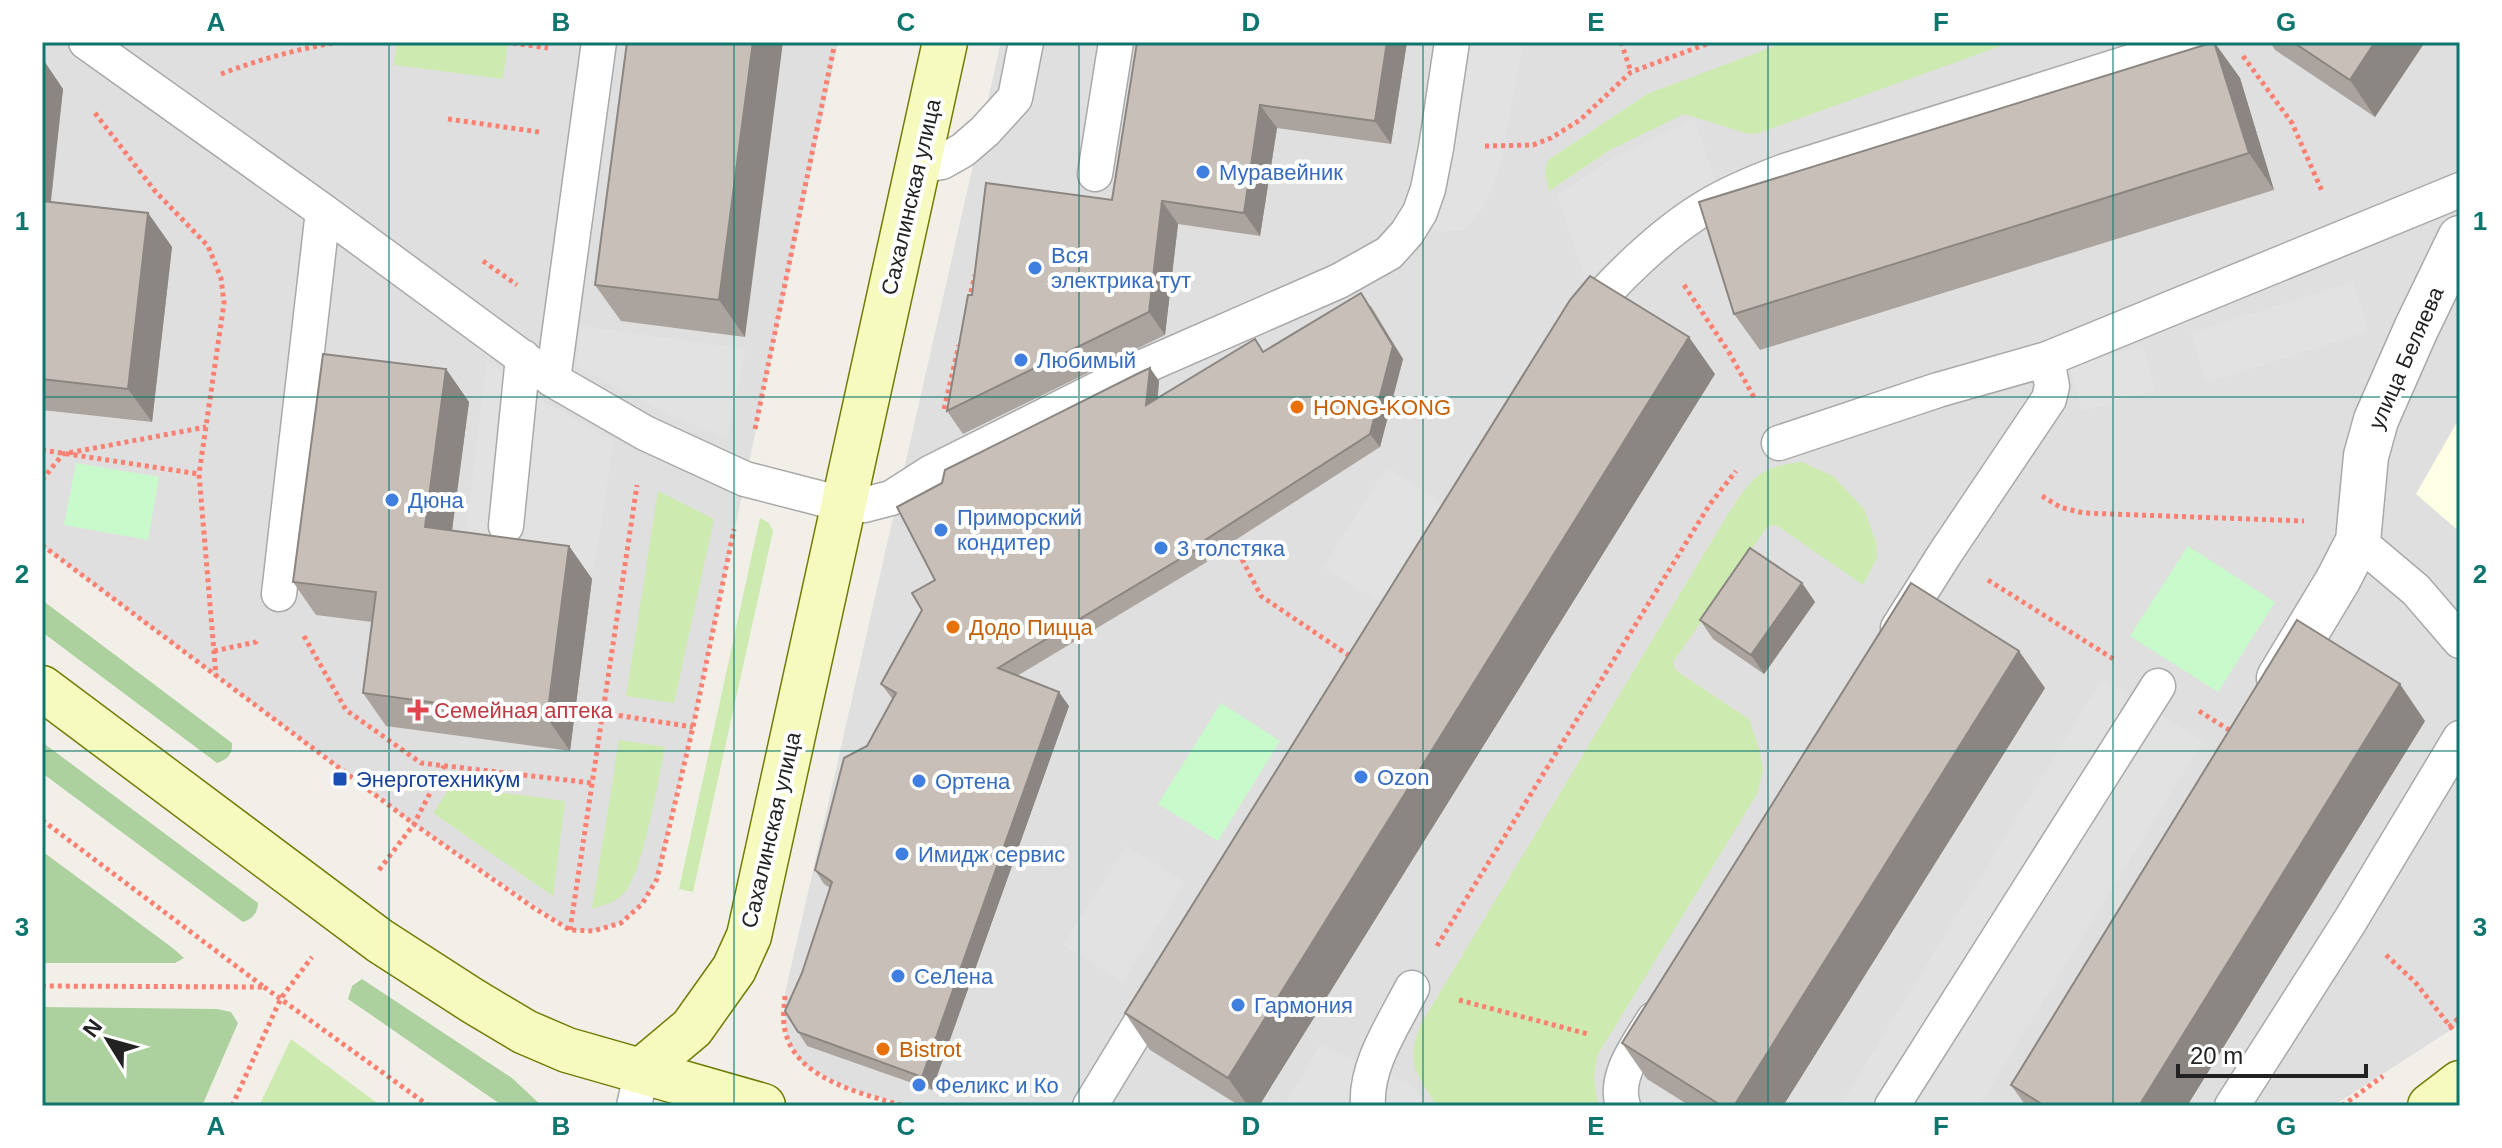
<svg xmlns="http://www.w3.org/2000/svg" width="2502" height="1148" font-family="Helvetica,sans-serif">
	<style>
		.residential { fill: #e0dfdf }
		.education { fill: #ffffe5 }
		.grass { fill: #cdebb0 }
		.forest { fill: #add19e }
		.park { fill: #c8facc }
		.parking { fill: #e2e2e2 }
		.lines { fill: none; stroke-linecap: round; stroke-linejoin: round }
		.lane-casing { stroke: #a9a9a9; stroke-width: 37 }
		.street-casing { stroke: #a9a9a9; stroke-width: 47 }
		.secondary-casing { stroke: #707d05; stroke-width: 47 }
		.path { stroke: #fa8072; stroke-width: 5; stroke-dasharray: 4 4; stroke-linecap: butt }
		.lane { stroke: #fff; stroke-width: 34 }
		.street { stroke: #fff; stroke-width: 44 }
		.secondary { stroke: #f7fabf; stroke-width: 44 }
		.wall { fill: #aba49e }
		.shaded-wall { fill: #8b8681 }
		.building { fill: #c7bfb8; stroke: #8b8681; stroke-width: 2 }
		.grid { fill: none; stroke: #0f766e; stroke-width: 2; stroke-opacity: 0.55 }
		.shop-dot { fill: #3f7fe0; stroke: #fff; stroke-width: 3 }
		.food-dot { fill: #e8710a; stroke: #fff; stroke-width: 3 }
		.health-dot { fill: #e0444e; stroke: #fff; stroke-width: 3 }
		.transit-dot { fill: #1a4fb4; stroke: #fff; stroke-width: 3 }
		.labels { text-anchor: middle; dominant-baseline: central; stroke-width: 8; stroke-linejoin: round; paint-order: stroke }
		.shop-label { font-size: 22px; fill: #366cbe; stroke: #fff; text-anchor: start }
		.street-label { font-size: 22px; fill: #222; stroke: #fff }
		.food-label { font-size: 22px; fill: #c56008; stroke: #fff; text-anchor: start }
		.health-label { font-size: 22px; fill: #be3a42; stroke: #fff; text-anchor: start }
		.transit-label { font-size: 22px; fill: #164399; stroke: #fff; text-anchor: start }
		.neatline { fill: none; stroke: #0f766e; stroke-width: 3 }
		.grid-label { font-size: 26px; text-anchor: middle; font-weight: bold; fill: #0f766e }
	</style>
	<rect width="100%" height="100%" fill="#f2efe9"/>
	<path class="residential" d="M 42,42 L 838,42 L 693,727 L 657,879 L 642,904 L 621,923 L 593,931 L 570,930 L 414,824 L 42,546 Z
		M 1001,42 L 2460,42 L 2460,1024 L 2333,1106 L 912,1106 L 852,1090 L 802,1064 L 786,1037 L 784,998 Z"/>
	<path class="education" d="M 2460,417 L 2460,532 L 2416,494 Z"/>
	<path class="grass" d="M 397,42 L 508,42 L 503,79 L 394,65 Z
		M 1785,42 L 2012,42 L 1759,133 L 1749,134 L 1684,114 L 1610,150 L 1549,191 L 1545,171 L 1548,160 L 1647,94 Z
		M 1802,462 L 1833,476 L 1864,509 L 1876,542 L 1877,558 L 1863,585 L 1779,527 L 1774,525 L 1767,527 L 1673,662 L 1675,669 L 1681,674 L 1749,719 L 1760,752 L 1763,771 L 1757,794 L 1597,1056 L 1594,1079 L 1598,1106 L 1437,1106 C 1416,1074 1405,1062 1421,1024 L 1728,514 C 1752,479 1756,467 1802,462 Z
		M 658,491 L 714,519 L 674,703 L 626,696 Z
		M 760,518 L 769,523 L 773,531 L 693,892 L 679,889 Z
		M 619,740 L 665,747 C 658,779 644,869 625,892 C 617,902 604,905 592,909 Z
		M 451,786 L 565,801 L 553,896 L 433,813 Z
		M 291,1039 L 381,1106 L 259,1106 Z"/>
	<path class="forest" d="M 42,600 L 232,743 C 233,754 227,760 217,763 L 42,632 Z
		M 42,742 L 258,903 C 258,912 253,919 243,922 L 42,773 Z
		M 42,851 L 174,949 L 184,958 L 175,963 L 42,963 Z
		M 362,979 L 512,1078 L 542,1106 L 503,1106 L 348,999 L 352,986 Z
		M 42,1007 L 217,1009 L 231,1012 L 238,1023 L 202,1106 L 42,1106 Z"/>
	<path class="park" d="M 76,463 L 159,477 L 148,540 L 64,525 Z
		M 2188,546 L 2275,602 L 2218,692 L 2130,636 Z
		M 1221,703 L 1280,741 L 1218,841 L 1158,804 Z"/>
	<path class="parking" d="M 1460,42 L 1523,42 L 1500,169 L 1483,207 L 1465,230 L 1432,232 Z
		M 1694,119 L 1717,185 L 1606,263 L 1586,282 L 1557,195 L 1614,157 Z
		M 2353,282 L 2368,331 L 2206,383 L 2191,333 Z
		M 580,326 L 746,349 L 727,439 L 660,411 L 576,365 Z
		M 2143,346 L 2155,390 L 2082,411 L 2069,367 Z
		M 487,360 L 537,398 L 614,441 L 594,570 L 463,554 Z
		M 1387,467 L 1446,504 L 1383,604 L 1323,567 Z
		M 2102,679 L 2203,741 L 1979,1106 L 1840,1106 Z
		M 1126,846 L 1185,882 L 1123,982 L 1063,945 Z
		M 1320,1045 L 1411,1084 L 1427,1106 L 1284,1106 Z"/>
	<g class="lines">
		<g class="lane-casing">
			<path id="lane" d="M 86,42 L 323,211 L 553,380 L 645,433 L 745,479 L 842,504 L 864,505 L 891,498 L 930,473 L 1138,369 L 1339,281 L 1389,253 L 1407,233 L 1420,212 L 1428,189 L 1436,148 L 1452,42
				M 918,166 L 942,162 L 963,150 L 985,131 L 1015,98 L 1026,42
				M 1095,174 L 1116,42
				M 1579,323 C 1612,282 1661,234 1706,207 C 1731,192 1758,181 1785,171 L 2194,42
				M 553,380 L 599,42
				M 1779,443 L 1938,390 L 2047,359 L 2460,190
				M 506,526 L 523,357
				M 2358,541 L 2416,590 L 2460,641
				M 279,594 L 323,211
				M 1898,628 L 1946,552 L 2049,399 L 2052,386 L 2047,359
				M 634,1106 L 642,1070
				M 1090,1106 L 1160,991
				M 1368,1106 C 1365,1065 1394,1024 1412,988
				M 1623,1106 C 1613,1076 1639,1044 1654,1019
				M 1892,1106 L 2158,686
				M 2232,1106 L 2350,921 L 2460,738"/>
		</g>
		<g class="street-casing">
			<path id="street" d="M 2279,678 L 2338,580 L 2358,541 L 2366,456 L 2376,420 L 2416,329 L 2460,238"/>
		</g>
		<g class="secondary-casing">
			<path id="secondary" d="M 42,688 L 380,941 L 473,1001 L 525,1032 L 567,1050 L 763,1106
				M 642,1070 L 692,1028 L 734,969 L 749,936 L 945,42
				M 2430,1106 L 2460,1083"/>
		</g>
		<path class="path" d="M 505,42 L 548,48
			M 1621,42 L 1631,72
			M 2243,56 L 2292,123 L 2322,191
			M 221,74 C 260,59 298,49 339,42
			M 95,113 L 155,191 L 208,246 L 221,278 L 224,303 L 199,474 L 216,676
			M 448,119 L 539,132
			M 1485,146 L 1533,145 L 1551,138 L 1580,120 L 1631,72 L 1712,42
			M 483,261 L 517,285
			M 1684,285 L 1730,354 L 1755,399
			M 969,300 L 975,275
			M 944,409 L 959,345
			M 755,429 L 835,42
			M 42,450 L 199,474
			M 42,480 L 63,454 L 206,427
			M 2042,496 L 2060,507 L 2083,513 L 2304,521
			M 1231,538 L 1261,596 L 1354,659
			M 42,545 L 414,824 L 534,908 L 570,930 L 593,931 L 621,923 L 642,904 L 657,879 L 693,727 L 734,529
			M 1988,580 L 2115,660
			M 304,636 L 346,710 L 421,763 L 592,783
			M 214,651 L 256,642 L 258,638
			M 2199,711 L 2234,733
			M 603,713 L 693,727
			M 42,820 L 264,987 L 42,986
			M 379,870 L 414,824 L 444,766
			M 570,930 L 637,485
			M 1437,946 L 1710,504 L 1736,471
			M 2386,955 L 2415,982 L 2454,1031
			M 264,987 L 429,1106
			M 785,996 C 784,1009 782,1022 786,1034 C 798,1080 864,1094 904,1106
			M 1459,1000 L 1588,1034
			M 2449,1027 L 2460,1017
			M 232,1106 L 281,998 L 312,957
			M 2342,1106 L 2383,1076"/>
		<use href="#lane" class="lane"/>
		<use href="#street" class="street"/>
		<use href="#secondary" class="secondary"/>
	</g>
	<path class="wall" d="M 627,42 L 745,337 L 621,321 L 595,285 Z
		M 1137,42 L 1407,42 L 1391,144 L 1277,128 L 1260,236 L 1178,224 L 1165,335 L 963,434 L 947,411 L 972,295 L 1112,200 Z
		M 2214,42 L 2240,78 L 2274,190 L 1760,350 L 1734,314 Z
		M 2270,42 L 2425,42 L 2375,117 L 2275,50 Z
		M 42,58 L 63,89 L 51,202 L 148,213 L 172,247 L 152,422 L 42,410 Z
		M 1371,306 L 1403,359 L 1380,447 L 1206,559 L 1207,562 L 1017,676 L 1069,706 L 932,1090 L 807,1046 L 798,1032 L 802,973 L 830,888 L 824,884 L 815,870 L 867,746 L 893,699 L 891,697 L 881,684 L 922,610 L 935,580 L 942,483 L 1150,368 L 1159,381 L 1158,398 Z
		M 446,369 L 469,402 L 452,531 L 569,546 L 592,579 L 570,751 L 386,726 L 363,693 L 372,622 L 316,615 L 293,582 Z
		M 1715,374 L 1259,1106 L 1240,1106 L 1150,1050 L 1125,1013 Z
		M 1802,583 L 1815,602 L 1764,674 L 1713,639 L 1700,620 Z
		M 2045,688 L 1783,1106 L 1690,1106 L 1647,1079 L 1622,1043 Z
		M 2425,721 L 2187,1106 L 2026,1106 L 2011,1085 Z"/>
	<path class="shaded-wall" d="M 753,42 L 783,42 L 745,337 L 719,300 Z
		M 1387,42 L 1407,42 L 1391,144 L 1375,121 Z
		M 2214,42 L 2240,78 L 2274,190 L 2249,153 Z
		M 2375,42 L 2425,42 L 2375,117 L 2350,80 Z
		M 42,58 L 63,89 L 47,233 L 42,225 Z
		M 1260,105 L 1277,128 L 1260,236 L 1244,213 Z
		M 1162,201 L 1178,224 L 1165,335 L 1149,312 Z
		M 148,213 L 172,247 L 152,422 L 128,389 Z
		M 1361,293 L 1403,359 L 1380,447 L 1370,434 Z
		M 1689,337 L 1715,374 L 1259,1106 L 1248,1106 L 1228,1078 Z
		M 1150,368 L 1159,381 L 1155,419 L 1146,405 Z
		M 446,369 L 469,402 L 448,560 L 425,527 Z
		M 569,546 L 592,579 L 570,751 L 547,718 Z
		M 1802,583 L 1815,602 L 1764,674 L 1751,655 Z
		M 2019,651 L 2045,688 L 1783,1106 L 1734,1106 Z
		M 2400,684 L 2425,721 L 2187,1106 L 2139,1106 Z
		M 1059,692 L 1069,706 L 932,1090 L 922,1077 Z"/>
	<path class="building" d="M 627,42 L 753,42 L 719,300 L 595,285 Z
		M 1137,42 L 1387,42 L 1375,121 L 1260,105 L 1244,213 L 1162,201 L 1149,312 L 947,411 L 968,295 L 972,295 L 986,183 L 1112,200 Z
		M 2214,42 L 2249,153 L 1734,314 L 1699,202 Z
		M 2293,42 L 2375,42 L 2350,80 Z
		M 42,201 L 148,213 L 128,389 L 42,379 Z
		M 1590,276 L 1689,337 L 1228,1078 L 1125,1013 L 1570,300 Z
		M 1361,293 L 1393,346 L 1370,434 L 1196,546 L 1198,548 L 998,668 L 1059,692 L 922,1077 L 798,1032 L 785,1011 L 802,973 L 832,882 L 815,870 L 844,758 L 867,746 L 896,693 L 881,684 L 922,610 L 912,593 L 935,580 L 897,507 L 942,483 L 945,470 L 1137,374 L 1150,368 L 1146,405 L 1255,339 L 1263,352 Z
		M 323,354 L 446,369 L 425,527 L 569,546 L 547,718 L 363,693 L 376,592 L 293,582 Z
		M 1750,548 L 1802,583 L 1751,655 L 1700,620 Z
		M 1911,583 L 2019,651 L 1734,1106 L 1722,1106 L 1622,1043 Z
		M 2297,620 L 2400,684 L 2139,1106 L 2045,1106 L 2011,1085 Z"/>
	<path class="grid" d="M 389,42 L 389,1106M 734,42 L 734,1106M 1079,42 L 1079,1106M 1423,42 L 1423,1106M 1768,42 L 1768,1106M 2113,42 L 2113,1106M 42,397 L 2460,397M 42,751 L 2460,751"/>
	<g class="shop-dot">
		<circle cx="1203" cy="172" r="8"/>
		<circle cx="1035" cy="268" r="8"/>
		<circle cx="1021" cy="360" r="8"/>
		<circle cx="392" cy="500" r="8"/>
		<circle cx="941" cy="530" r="8"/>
		<circle cx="1161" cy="548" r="8"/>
		<circle cx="1361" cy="777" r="8"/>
		<circle cx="919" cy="781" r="8"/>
		<circle cx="902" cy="854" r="8"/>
		<circle cx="898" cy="976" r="8"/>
		<circle cx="1238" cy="1005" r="8"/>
		<circle cx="919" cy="1085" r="8"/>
	</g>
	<g class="food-dot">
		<circle cx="1297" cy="407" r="8"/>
		<circle cx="953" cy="627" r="8"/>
		<circle cx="883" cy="1049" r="8"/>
	</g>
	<path class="health-dot" d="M414 698h8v8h8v8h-8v8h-8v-8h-8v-8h8z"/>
	<rect class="transit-dot" x="332" y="771" width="16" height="16" rx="4"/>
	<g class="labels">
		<g class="shop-label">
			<text x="1219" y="172">Муравейник</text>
			<text x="1051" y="255">Вся<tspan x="1051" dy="25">электрика тут</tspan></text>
			<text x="1037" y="360">Любимый</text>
			<text x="408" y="500">Дюна</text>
			<text x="957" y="517">Приморский<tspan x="957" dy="25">кондитер</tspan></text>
			<text x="1177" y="548">3 толстяка</text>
			<text x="1377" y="777">Ozon</text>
			<text x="935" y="781">Ортена</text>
			<text x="918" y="854">Имидж сервис</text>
			<text x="914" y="976">СеЛена</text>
			<text x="1254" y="1005">Гармония</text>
			<text x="935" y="1085">Феликс и Ко</text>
		</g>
		<g class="street-label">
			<text transform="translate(911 197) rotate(-77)">Сахалинская улица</text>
			<text transform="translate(2406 358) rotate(-66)">улица Беляева</text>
			<text transform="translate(771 830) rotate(-77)">Сахалинская улица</text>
		</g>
		<g class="food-label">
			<text x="1313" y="407">HONG-KONG</text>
			<text x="969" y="627">Додо Пицца</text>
			<text x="899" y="1049">Bistrot</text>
		</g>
		<g class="health-label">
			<text x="434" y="710">Семейная аптека</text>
		</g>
		<g class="transit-label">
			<text x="356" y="779">Энерготехникум</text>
		</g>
	</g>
	<rect width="2502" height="1148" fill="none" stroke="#ffffff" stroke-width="88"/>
	<g transform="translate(108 1040) rotate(307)" stroke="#ffffff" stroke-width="6" paint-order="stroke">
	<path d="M0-6L14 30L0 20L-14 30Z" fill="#222222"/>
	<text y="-12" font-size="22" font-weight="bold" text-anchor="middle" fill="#222222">N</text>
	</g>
	<path d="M2178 1064v12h188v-12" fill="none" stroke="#222222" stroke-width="4"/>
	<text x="2190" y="1064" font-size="24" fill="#222222" stroke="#ffffff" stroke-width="6" paint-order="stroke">20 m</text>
	<rect x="44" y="44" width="2414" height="1060" class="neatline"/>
	<g class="grid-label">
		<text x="216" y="31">A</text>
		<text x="561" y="31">B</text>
		<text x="906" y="31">C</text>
		<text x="1251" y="31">D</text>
		<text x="1596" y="31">E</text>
		<text x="1941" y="31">F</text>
		<text x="2286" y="31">G</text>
		<text x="22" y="230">1</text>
		<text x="2480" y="230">1</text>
		<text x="22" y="583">2</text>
		<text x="2480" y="583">2</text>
		<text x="22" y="936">3</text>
		<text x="2480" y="936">3</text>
		<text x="216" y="1135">A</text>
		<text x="561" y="1135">B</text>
		<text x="906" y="1135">C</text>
		<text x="1251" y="1135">D</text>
		<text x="1596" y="1135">E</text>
		<text x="1941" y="1135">F</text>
		<text x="2286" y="1135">G</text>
	</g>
</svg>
